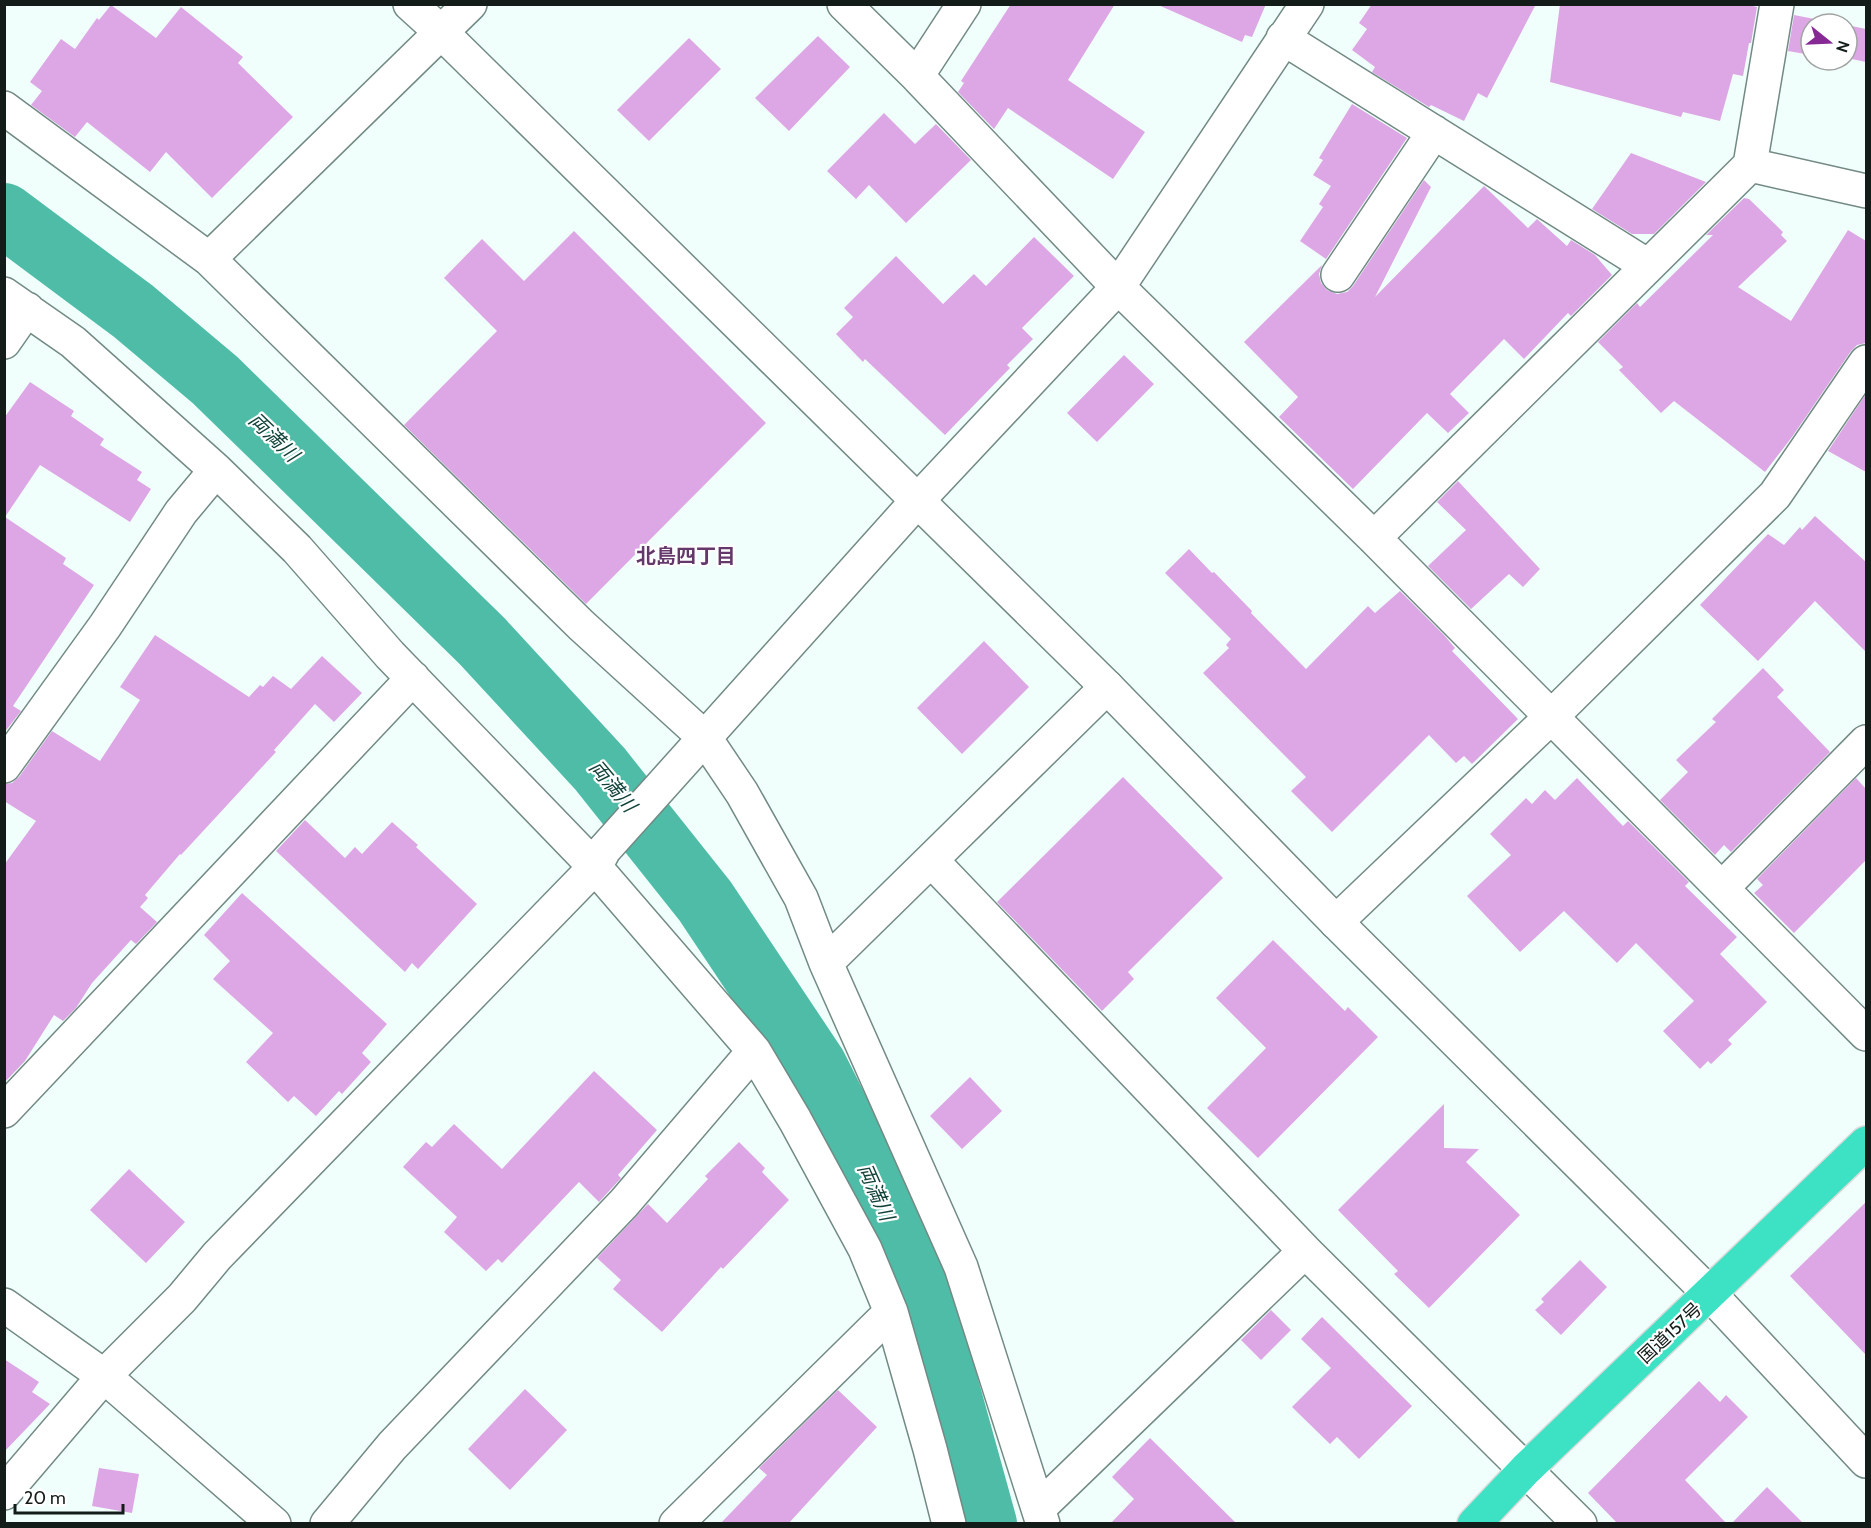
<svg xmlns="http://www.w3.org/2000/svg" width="1871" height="1528" font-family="Cabin,'Noto Sans JP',sans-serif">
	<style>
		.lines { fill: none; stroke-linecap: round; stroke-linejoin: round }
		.river { stroke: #4ebca7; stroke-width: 64 }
		.building { fill: #dda6e5 }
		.street-casing { stroke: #738a84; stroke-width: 36 }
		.secondary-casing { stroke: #738a84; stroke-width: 36 }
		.highway-casing { stroke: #d9dbda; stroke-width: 36 }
		.street { stroke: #fff; stroke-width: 33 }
		.secondary { stroke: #fff; stroke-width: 33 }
		.highway { stroke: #3de1c4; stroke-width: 33 }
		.labels { text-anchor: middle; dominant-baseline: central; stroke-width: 4.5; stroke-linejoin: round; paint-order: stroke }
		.street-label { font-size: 18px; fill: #131c19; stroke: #fff }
		.water-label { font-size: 20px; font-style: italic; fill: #12433a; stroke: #fff }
		.neighbourhood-label { font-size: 20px; font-weight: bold; fill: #65386c; stroke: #fff }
	</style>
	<rect width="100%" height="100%" fill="#f0fffb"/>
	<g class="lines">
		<path class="river" d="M 4,215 L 133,311 L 215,380 L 482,641 L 600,769 L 705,901 L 815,1066 L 879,1193 L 927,1314 L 985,1524"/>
	</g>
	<path class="building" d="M 1011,4 L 1115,4 L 1068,80 L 1145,132 L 1113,179 L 1008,108 L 994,129 L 958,92 L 964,83 L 961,81 Z
		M 1156,4 L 1266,4 L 1252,37 L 1245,35 L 1242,42 Z
		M 1372,4 L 1536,4 L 1487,98 L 1478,93 L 1464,121 L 1431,105 L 1429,107 L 1372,72 L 1375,67 L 1352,50 L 1367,29 L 1359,23 Z
		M 1560,4 L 1744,4 L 1757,7 L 1751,43 L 1749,43 L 1743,76 L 1733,74 L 1720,121 L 1683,112 L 1681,117 L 1550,82 Z
		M 111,5 L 156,38 L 181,7 L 243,57 L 238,63 L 293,117 L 212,198 L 166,152 L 150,172 L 87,122 L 75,137 L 31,105 L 42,91 L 30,82 L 61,39 L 75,49 L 97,18 L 99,20 Z
		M 1794,15 L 1840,24 L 1811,24 L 1811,55 L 1788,51 Z
		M 1847,25 L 1866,29 L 1866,62 L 1847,58 Z
		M 818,36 L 850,67 L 789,131 L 755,98 Z
		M 689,38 L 721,69 L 649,141 L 617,110 Z
		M 1352,104 L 1407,138 L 1326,259 L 1300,241 L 1323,207 L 1319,204 L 1331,186 L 1313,175 L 1323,160 L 1319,158 Z
		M 884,113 L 915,144 L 936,124 L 971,160 L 906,223 L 869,185 L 856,199 L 827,171 Z
		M 1631,153 L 1706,182 L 1654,234 L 1632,234 L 1592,209 Z
		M 1424,180 L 1431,187 L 1375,297 L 1484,186 L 1528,228 L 1537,219 L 1567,246 L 1571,240 L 1595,255 L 1612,275 L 1571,316 L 1568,313 L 1524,359 L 1504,339 L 1450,394 L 1469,413 L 1448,433 L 1427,413 L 1353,489 L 1279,417 L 1298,397 L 1244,342 L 1322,265 L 1319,274 L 1321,283 L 1327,290 L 1337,294 L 1347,292 L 1353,286 Z
		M 1744,198 L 1749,199 L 1783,232 L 1781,235 L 1787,241 L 1738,287 L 1791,321 L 1848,230 L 1866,241 L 1866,343 L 1857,345 L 1851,351 L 1792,437 L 1765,472 L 1674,401 L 1661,413 L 1619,370 L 1623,367 L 1598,342 L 1637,303 L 1640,307 L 1713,235 L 1706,235 Z
		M 574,231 L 766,423 L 586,604 L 404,425 L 497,331 L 444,278 L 482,239 L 524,281 Z
		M 1034,237 L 1074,276 L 1022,328 L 1033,339 L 1007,365 L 1010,368 L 945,435 L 865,359 L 863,362 L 836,334 L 853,317 L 844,308 L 896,256 L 943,304 L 974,274 L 986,286 Z
		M 1124,355 L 1154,384 L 1097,442 L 1067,413 Z
		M 30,382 L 74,411 L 71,416 L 104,439 L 100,445 L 142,472 L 137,480 L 151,489 L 130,522 L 40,465 L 5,517 L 66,558 L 63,564 L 94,585 L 13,706 L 21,711 L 4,733 L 4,418 Z
		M 1866,394 L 1866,472 L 1828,451 Z
		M 1458,481 L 1540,569 L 1523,587 L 1509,574 L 1471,609 L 1428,566 L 1466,530 L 1437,502 Z
		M 1815,516 L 1866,562 L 1866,652 L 1815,601 L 1758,661 L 1700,605 L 1768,534 L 1784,545 L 1800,527 L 1802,530 Z
		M 1189,549 L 1212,573 L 1214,572 L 1252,611 L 1251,613 L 1306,669 L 1368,606 L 1375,613 L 1400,591 L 1444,635 L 1455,648 L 1452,651 L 1518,719 L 1472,764 L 1464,756 L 1456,763 L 1429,735 L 1332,832 L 1291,791 L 1306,777 L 1203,673 L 1229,648 L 1226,645 L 1231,639 L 1165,573 Z
		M 155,635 L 249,697 L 260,685 L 263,687 L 273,676 L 291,689 L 322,656 L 362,693 L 334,722 L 315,704 L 274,750 L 276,752 L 181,855 L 180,854 L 145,895 L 148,898 L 140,907 L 157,922 L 136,944 L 131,940 L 92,983 L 76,1008 L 63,1021 L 54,1015 L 25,1061 L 4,1083 L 4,865 L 36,821 L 4,801 L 4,784 L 12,783 L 19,777 L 52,731 L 100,761 L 140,700 L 120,687 Z
		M 984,641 L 1029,687 L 962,754 L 917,708 Z
		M 1763,668 L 1784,690 L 1777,697 L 1830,752 L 1731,852 L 1724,845 L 1715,855 L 1660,800 L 1688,772 L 1676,760 L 1716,722 L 1712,719 Z
		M 1123,777 L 1223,878 L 1128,972 L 1134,979 L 1102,1011 L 997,902 Z
		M 1577,778 L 1623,826 L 1628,821 L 1689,882 L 1685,886 L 1737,937 L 1720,954 L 1767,1002 L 1728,1040 L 1732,1044 L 1711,1064 L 1708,1061 L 1700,1069 L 1663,1031 L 1694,1001 L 1636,943 L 1617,963 L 1564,911 L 1520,952 L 1467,896 L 1511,855 L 1490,834 L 1526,798 L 1532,804 L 1545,790 L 1555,800 Z
		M 1856,778 L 1866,789 L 1866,860 L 1794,933 L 1754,893 L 1763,885 L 1757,879 Z
		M 305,820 L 345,858 L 355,847 L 362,854 L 392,822 L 418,845 L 416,847 L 477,904 L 418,969 L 412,963 L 405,972 L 276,851 Z
		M 242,893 L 387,1024 L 362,1053 L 371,1062 L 342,1094 L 339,1091 L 316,1116 L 294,1096 L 288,1102 L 246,1062 L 273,1033 L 213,979 L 230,961 L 204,935 Z
		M 1273,940 L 1345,1011 L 1348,1007 L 1378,1037 L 1258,1158 L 1207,1108 L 1266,1048 L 1216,998 Z
		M 594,1071 L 657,1130 L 618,1175 L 621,1178 L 599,1202 L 579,1182 L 502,1263 L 498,1259 L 486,1271 L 444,1232 L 457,1217 L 403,1167 L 426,1142 L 432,1147 L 454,1124 L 502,1169 Z
		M 970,1077 L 1002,1111 L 962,1149 L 930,1116 Z
		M 1444,1104 L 1444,1148 L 1479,1149 L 1466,1162 L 1520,1215 L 1429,1308 L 1394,1274 L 1398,1271 L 1338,1210 Z
		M 739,1142 L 765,1168 L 762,1172 L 789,1200 L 723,1269 L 721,1267 L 662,1332 L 613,1289 L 621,1280 L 597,1258 L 648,1204 L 667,1223 L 708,1179 L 705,1176 Z
		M 129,1169 L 185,1222 L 146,1263 L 90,1210 Z
		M 1866,1202 L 1866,1355 L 1790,1276 Z
		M 1580,1260 L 1607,1287 L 1561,1335 L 1535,1310 L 1544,1302 L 1541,1299 Z
		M 1271,1310 L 1291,1330 L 1261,1360 L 1241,1340 Z
		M 1322,1317 L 1412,1406 L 1359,1459 L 1337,1437 L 1330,1444 L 1292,1407 L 1331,1368 L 1301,1339 Z
		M 4,1359 L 39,1382 L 32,1392 L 50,1404 L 4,1452 Z
		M 1699,1381 L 1720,1402 L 1726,1395 L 1748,1417 L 1685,1480 L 1727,1524 L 1618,1524 L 1588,1493 Z
		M 525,1389 L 567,1430 L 510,1490 L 468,1449 Z
		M 838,1390 L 877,1427 L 788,1524 L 720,1524 L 767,1475 L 759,1468 Z
		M 1150,1438 L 1237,1524 L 1110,1524 L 1134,1499 L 1112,1477 Z
		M 99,1468 L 139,1474 L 132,1513 L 92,1506 Z
		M 1767,1487 L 1804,1524 L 1731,1524 Z"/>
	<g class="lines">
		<g class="street-casing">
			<path id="street" d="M 844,4 L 917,76 L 1118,287 L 1374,538 L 1866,1034
				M 1283,38 L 1648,266
				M 917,76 L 964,4
				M 4,108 L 209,259 L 581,625 L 705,738 L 742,793 L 801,898 L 826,963 L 931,860
				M 1750,165 L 1866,191
				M 209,259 L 470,4
				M 1338,275 L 1434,132
				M 4,294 L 73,342 L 216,470 L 297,549 L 390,655 L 595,867 L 754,1051 L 795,1120 L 865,1249 L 891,1312 L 930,1449 L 949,1524
				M 4,342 L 27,309
				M 1374,538 L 1750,165 L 1777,4
				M 1107,687 L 931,860 L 1305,1251
				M 4,766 L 105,626 L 181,512 L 216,470
				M 1722,888 L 1866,742
				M 1336,922 L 1552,716 L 1775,495 L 1866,362
				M 826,963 L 961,1267 L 1043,1524
				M 4,1111 L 413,678
				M 4,1305 L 104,1376 L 274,1524
				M 4,1493 L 104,1376 L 182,1298 L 217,1256 L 595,867 L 604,850 L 918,500 L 1118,287 L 1307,4
				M 1039,1508 L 1305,1251 L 1580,1524
				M 327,1524 L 392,1446 L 624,1203 L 754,1051
				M 676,1524 L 891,1312"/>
		</g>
		<g class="secondary-casing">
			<path id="secondary" d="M 410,4 L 442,33 L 1107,687 L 1336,922 L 1710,1294 L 1866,1461"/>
		</g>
		<g class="highway-casing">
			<path id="highway" d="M 1474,1524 L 1526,1469 L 1866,1143"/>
		</g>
		<use href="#street" class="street"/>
		<use href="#secondary" class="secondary"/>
		<use href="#highway" class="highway"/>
	</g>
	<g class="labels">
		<g class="street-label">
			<text transform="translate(1670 1333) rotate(-43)">国道157号</text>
		</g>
		<g class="water-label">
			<text transform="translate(274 437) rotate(44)">両満川</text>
			<text transform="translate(613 786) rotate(50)">両満川</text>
			<text transform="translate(876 1192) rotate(66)">両満川</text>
		</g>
		<g class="neighbourhood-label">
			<text x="686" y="556">北島四丁目</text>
		</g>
	</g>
	<rect width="1871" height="1528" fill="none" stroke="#131c19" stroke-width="12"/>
	<g transform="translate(1829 42) rotate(108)"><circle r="28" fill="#ffffff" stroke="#a1a4a3" stroke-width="1.5"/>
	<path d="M0-4.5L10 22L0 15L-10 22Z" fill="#862994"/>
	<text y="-9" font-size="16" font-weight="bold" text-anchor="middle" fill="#131c19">N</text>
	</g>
	<path d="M15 1504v9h108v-9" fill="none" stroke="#131c19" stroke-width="3"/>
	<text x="24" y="1504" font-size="18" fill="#131c19" stroke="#ffffff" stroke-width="4.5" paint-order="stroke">20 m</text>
</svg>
